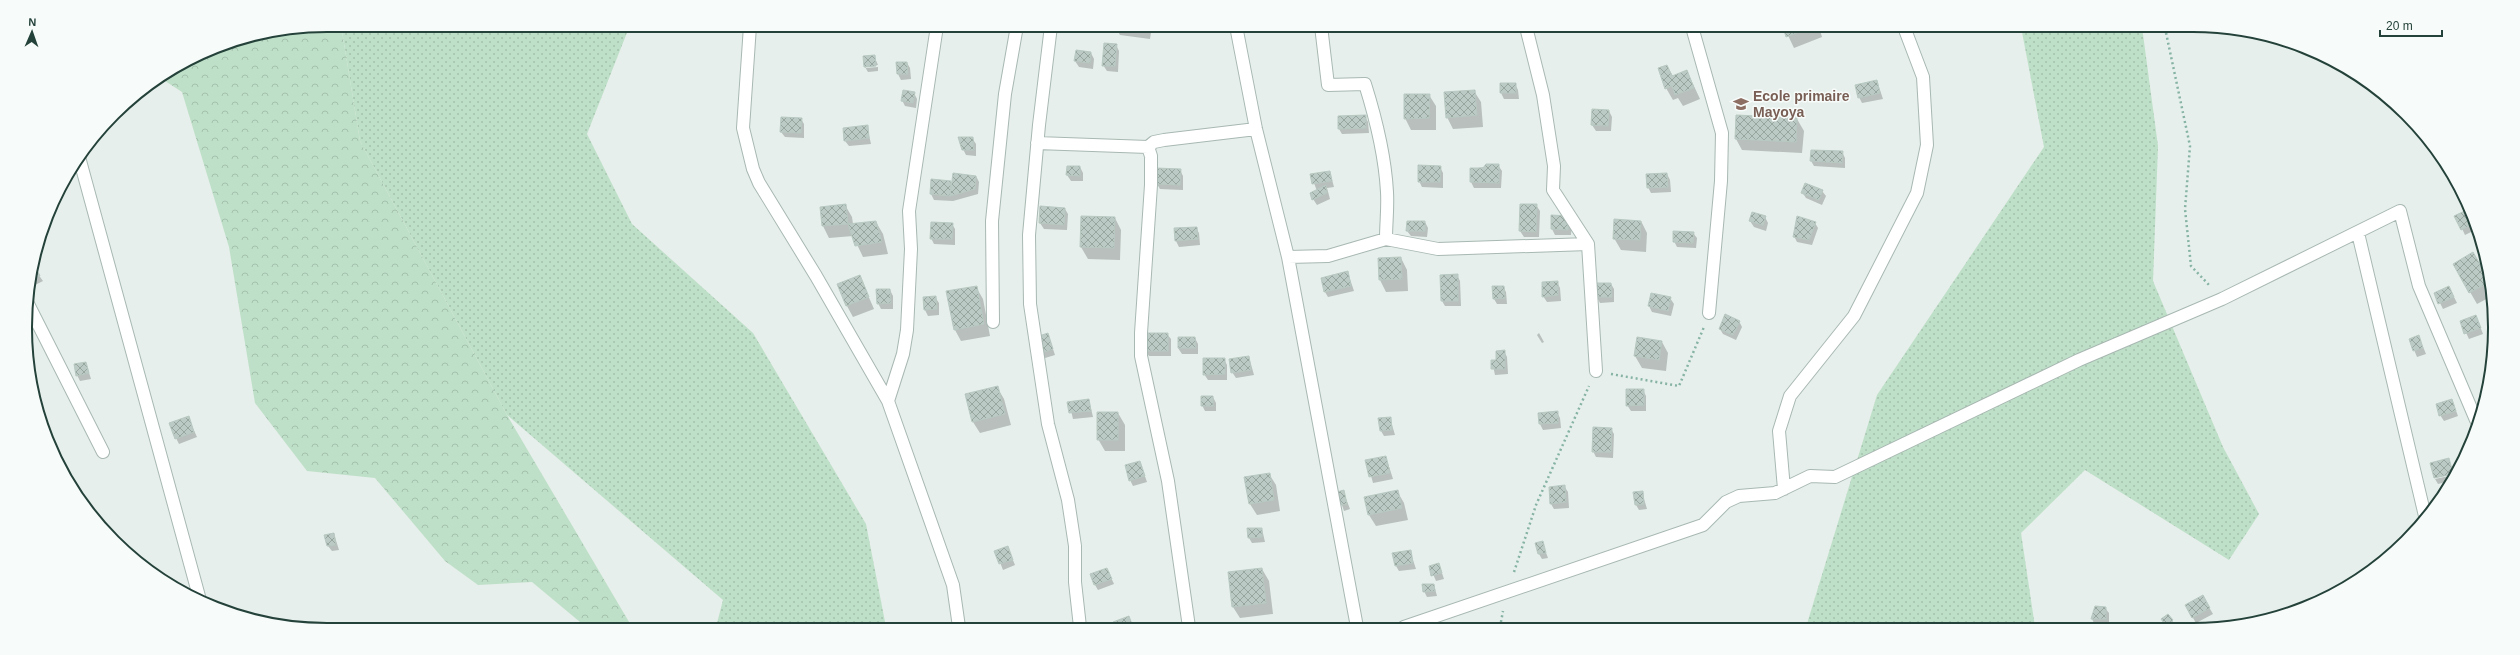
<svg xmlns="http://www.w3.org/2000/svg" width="2520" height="655" font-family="Helvetica,sans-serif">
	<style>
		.grass { fill: url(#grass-dots) }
		.forest { fill: url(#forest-crowns) }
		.shadow { fill: #0003 }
		.building { fill: url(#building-cross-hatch); stroke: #b8c9c2 }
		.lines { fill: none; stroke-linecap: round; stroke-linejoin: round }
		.street-casing { stroke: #a8b8b2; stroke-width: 14 }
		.path { stroke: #86b3a5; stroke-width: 2.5; stroke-dasharray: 2 3; stroke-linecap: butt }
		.street { stroke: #fff; stroke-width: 12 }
		.labels { text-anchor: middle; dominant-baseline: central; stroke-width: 3; stroke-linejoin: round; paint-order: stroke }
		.education-label { font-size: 14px; font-weight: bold; fill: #785e54; stroke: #f7fbf9; text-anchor: start }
		.rim { fill: none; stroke: #24423a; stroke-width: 2 }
	</style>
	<defs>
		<pattern id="grass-dots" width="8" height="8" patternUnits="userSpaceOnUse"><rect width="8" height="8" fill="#bfe0c8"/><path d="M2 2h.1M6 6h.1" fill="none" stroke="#a4c1ad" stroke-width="1.8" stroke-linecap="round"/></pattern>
		<pattern id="forest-crowns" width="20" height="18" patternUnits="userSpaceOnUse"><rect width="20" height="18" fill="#bfe0c8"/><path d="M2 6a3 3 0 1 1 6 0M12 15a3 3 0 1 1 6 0" fill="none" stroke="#a4c1ad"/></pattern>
		<pattern id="building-cross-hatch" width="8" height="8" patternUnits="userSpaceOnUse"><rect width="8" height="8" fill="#bbcac4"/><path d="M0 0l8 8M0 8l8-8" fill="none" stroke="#98a6a0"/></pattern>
	</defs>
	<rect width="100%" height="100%" fill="#e6efeb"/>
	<path class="grass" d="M 341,25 L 630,25 L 587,134 L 632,224 L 753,333 L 866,524 L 886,627 L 716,627 L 723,600 L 507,415 L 360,141 Z
		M 2021,27 L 2142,27 L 2158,146 L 2153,281 L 2223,447 L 2259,514 L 2229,560 L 2085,470 L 2021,533 L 2035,627 L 1806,627 L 1877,395 L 2044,147 Z"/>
	<path class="forest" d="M 327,25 L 341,25 L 360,141 L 507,415 L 632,627 L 586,627 L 532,582 L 478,585 L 445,561 L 375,478 L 307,471 L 255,403 L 229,247 L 182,92 L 162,79 L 212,48 L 269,31 Z"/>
	<path class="shadow" d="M 1115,26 L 1152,26 L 1150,39 L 1120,35 Z
		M 1784,27 L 1819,27 L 1822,37 L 1794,48 Z
		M 1116,45 L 1119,51 L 1118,72 L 1107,71 L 1103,65 Z
		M 1077,52 L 1091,53 L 1094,59 L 1093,69 L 1079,67 L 1075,61 Z
		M 874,56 L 878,65 L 866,66 L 866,68 L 878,67 L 878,71 L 868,72 L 865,67 Z
		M 907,63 L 910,68 L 911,79 L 901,80 L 898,74 Z
		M 1667,66 L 1673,76 L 1687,71 L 1700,99 L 1683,106 L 1678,98 L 1673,100 L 1666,88 Z
		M 1877,81 L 1883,99 L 1862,103 L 1859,97 Z
		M 1515,84 L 1518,90 L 1519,99 L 1504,99 L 1501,93 Z
		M 1474,91 L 1481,102 L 1483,127 L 1453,129 L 1447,117 Z
		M 914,93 L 917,99 L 916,108 L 905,106 L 902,100 Z
		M 1429,95 L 1436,106 L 1436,130 L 1411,130 L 1405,118 Z
		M 1609,111 L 1612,117 L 1611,131 L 1596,131 L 1592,125 Z
		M 1365,116 L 1368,122 L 1369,133 L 1342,134 L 1339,129 Z
		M 801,119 L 804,124 L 804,138 L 785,137 L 781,132 Z
		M 1797,119 L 1804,131 L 1802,153 L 1742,150 L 1736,139 Z
		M 867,126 L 871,144 L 849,146 L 845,141 Z
		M 972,138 L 976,144 L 976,156 L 966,155 L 963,149 Z
		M 1842,152 L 1845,158 L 1845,168 L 1814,166 L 1811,161 Z
		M 1498,165 L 1502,171 L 1501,188 L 1474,188 L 1471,182 L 1471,169 Z
		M 1080,167 L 1083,173 L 1083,181 L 1071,181 L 1067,175 Z
		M 1440,167 L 1443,173 L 1443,188 L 1422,187 L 1419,181 Z
		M 1180,170 L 1183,176 L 1183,190 L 1160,189 L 1157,184 Z
		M 1330,172 L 1334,187 L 1327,188 L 1330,199 L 1317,205 L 1313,199 L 1317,191 L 1311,175 Z
		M 1667,174 L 1670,180 L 1671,192 L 1651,193 L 1648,187 Z
		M 976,176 L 979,182 L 978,194 L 953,201 L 934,200 L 931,194 L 950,182 L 952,185 Z
		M 1822,191 L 1826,196 L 1822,205 L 1806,198 L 1802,192 Z
		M 845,205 L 852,217 L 853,224 L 876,222 L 883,234 L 888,254 L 863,257 L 853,236 L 829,238 L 823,226 Z
		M 1521,205 L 1536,205 L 1540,211 L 1539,237 L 1524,237 L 1520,231 Z
		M 1065,209 L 1068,214 L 1067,230 L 1044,229 L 1040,223 Z
		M 2470,210 L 2477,229 L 2465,235 L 2456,216 Z
		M 1552,216 L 1572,222 L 1571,235 L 1555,235 L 1552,229 Z
		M 1765,217 L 1768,223 L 1766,231 L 1754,227 L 1750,221 Z
		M 1115,218 L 1121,230 L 1120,260 L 1088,259 L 1081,247 Z
		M 1641,221 L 1647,233 L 1646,252 L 1621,250 L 1614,238 Z
		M 1425,222 L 1428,228 L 1427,237 L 1411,236 L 1407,231 Z
		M 1815,223 L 1818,228 L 1812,245 L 1797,242 L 1794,236 Z
		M 952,224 L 955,229 L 955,245 L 934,244 L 931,238 Z
		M 1196,228 L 1199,233 L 1200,245 L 1179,247 L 1176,241 Z
		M 1693,233 L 1697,238 L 1696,248 L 1677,247 L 1674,241 Z
		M 2473,253 L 2490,284 L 2492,296 L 2477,304 L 2454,264 Z
		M 1401,258 L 1407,270 L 1408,291 L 1386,292 L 1380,280 Z
		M 32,266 L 43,281 L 29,288 Z
		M 1348,273 L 1354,291 L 1328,297 L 1325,292 Z
		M 1457,275 L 1460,281 L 1461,306 L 1445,306 L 1442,301 Z
		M 860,277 L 874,309 L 853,317 L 847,306 Z
		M 1557,282 L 1560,288 L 1561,301 L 1547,302 L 1543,296 Z
		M 1611,284 L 1614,289 L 1614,302 L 1600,303 L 1597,297 Z
		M 976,287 L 983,299 L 990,336 L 961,341 L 955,330 Z
		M 1503,287 L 1506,292 L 1507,304 L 1497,304 L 1494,299 Z
		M 2449,287 L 2457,303 L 2443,309 L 2435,293 Z
		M 890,290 L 893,296 L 893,309 L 881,309 L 878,303 Z
		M 1652,294 L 1670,298 L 1674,304 L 1671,316 L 1652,312 L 1649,306 Z
		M 935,297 L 939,303 L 939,315 L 928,316 L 925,310 Z
		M 2476,316 L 2483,334 L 2469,339 L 2461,322 Z
		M 1739,321 L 1742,327 L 1736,340 L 1723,334 L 1720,329 Z
		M 1539,333 L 1544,342 L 1542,343 L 1537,335 Z
		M 1048,334 L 1055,355 L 1045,358 L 1042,352 Z
		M 1167,334 L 1171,339 L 1171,356 L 1149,356 L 1145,351 Z
		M 2419,337 L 2426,354 L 2417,357 L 2410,340 Z
		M 1179,338 L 1195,338 L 1198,344 L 1198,354 L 1182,354 L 1178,348 Z
		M 1662,342 L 1668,353 L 1666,371 L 1642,368 L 1635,356 Z
		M 1504,351 L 1507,357 L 1508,374 L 1495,375 L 1492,361 L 1497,361 Z
		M 1249,357 L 1254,375 L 1236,378 L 1232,372 Z
		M 1224,359 L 1227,365 L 1227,380 L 1208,380 L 1204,374 Z
		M 86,363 L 91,379 L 80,381 L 77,375 Z
		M 997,387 L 1004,399 L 1011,425 L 980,433 L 973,422 Z
		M 1643,390 L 1646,396 L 1646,411 L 1631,411 L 1627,405 Z
		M 1213,397 L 1216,403 L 1216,411 L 1205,411 L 1202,405 Z
		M 1089,400 L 1093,417 L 1073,419 L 1069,402 Z
		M 2452,400 L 2458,416 L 2444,421 L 2440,415 Z
		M 1557,412 L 1560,418 L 1561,428 L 1543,430 L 1540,424 L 1539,414 Z
		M 1118,413 L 1125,425 L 1125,451 L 1105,451 L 1098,439 Z
		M 188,417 L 197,437 L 179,444 L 176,438 Z
		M 1390,418 L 1395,435 L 1384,436 L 1381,431 Z
		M 1611,429 L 1614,434 L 1613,458 L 1596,457 L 1593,451 Z
		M 1386,457 L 1393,479 L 1373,483 L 1367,461 Z
		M 2449,460 L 2454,473 L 2435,478 L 2431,464 Z
		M 1140,462 L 1147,482 L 1133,486 L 1130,480 Z
		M 1269,474 L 1276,485 L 1280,511 L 1257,515 L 1250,504 Z
		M 2454,475 L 2450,481 L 2438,484 L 2435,479 Z
		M 1564,486 L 1568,492 L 1569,508 L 1554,509 L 1551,504 Z
		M 1343,491 L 1350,509 L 1344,511 L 1338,493 Z
		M 1397,491 L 1404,503 L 1408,520 L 1376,526 L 1369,515 L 1366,498 Z
		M 1642,492 L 1647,509 L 1639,510 L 1636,505 Z
		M 1262,529 L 1265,542 L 1252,543 L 1249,538 Z
		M 334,534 L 339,550 L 332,551 L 328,546 Z
		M 1542,542 L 1548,558 L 1542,559 L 1539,554 Z
		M 1410,551 L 1416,569 L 1399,571 L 1396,566 Z
		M 996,552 L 1010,553 L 1015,565 L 1003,570 Z
		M 1439,564 L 1444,579 L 1436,581 L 1430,567 Z
		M 1107,569 L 1114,584 L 1098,590 L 1095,585 Z
		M 1262,569 L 1269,581 L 1273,614 L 1240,618 L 1233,607 Z
		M 1434,585 L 1437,596 L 1427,597 L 1424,591 Z
		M 2203,597 L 2213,614 L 2196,623 L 2186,606 Z
		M 2096,607 L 2105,608 L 2109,613 L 2109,625 L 2095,625 L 2092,619 Z
		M 2168,615 L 2176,626 L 2174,627 L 2168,627 L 2166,625 Z"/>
	<path class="building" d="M 1783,27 L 1812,27 L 1786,37 Z
		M 1104,43 L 1117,44 L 1115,66 L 1102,66 Z
		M 1076,50 L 1091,52 L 1090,63 L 1074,61 Z
		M 875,55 L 876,66 L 864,67 L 863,56 Z
		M 896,62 L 907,62 L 908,74 L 897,74 Z
		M 1667,65 L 1672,76 L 1687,70 L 1694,88 L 1675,95 L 1672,86 L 1665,89 L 1658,68 Z
		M 1877,80 L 1880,93 L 1858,98 L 1855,85 Z
		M 1500,83 L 1516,83 L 1516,93 L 1500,93 Z
		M 903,90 L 915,92 L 913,103 L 901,101 Z
		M 1475,90 L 1477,115 L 1446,118 L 1444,92 Z
		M 1404,94 L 1430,94 L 1429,118 L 1404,119 Z
		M 1592,109 L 1609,110 L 1608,126 L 1591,125 Z
		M 1366,115 L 1366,128 L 1338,129 L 1338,116 Z
		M 1736,115 L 1797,118 L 1796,142 L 1735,139 Z
		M 781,117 L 802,118 L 801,133 L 780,132 Z
		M 868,125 L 869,138 L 844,141 L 843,128 Z
		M 958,137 L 973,137 L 974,150 L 962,150 Z
		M 1811,150 L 1843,151 L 1842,163 L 1810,161 Z
		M 1486,164 L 1499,164 L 1499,183 L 1470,182 L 1470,168 L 1483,168 Z
		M 1418,165 L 1441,166 L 1440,182 L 1418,182 Z
		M 1067,166 L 1080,166 L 1080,176 L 1066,175 Z
		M 1156,168 L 1181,169 L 1180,185 L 1156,184 Z
		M 1330,171 L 1332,181 L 1312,184 L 1310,174 Z
		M 953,173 L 976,176 L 975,189 L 950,196 Z
		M 1667,173 L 1668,187 L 1647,188 L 1646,174 Z
		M 931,179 L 951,181 L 950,196 L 930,194 Z
		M 1805,183 L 1823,190 L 1819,200 L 1801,193 Z
		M 1326,185 L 1327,193 L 1312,200 L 1310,193 Z
		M 846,204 L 848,224 L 822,226 L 820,207 Z
		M 1520,204 L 1537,204 L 1536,232 L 1519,231 Z
		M 1040,206 L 1065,208 L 1064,225 L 1039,223 Z
		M 2469,209 L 2475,223 L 2461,230 L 2454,216 Z
		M 1752,212 L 1766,216 L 1763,225 L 1749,221 Z
		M 1551,215 L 1569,216 L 1568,230 L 1551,229 Z
		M 1081,216 L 1115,217 L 1114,248 L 1080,247 Z
		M 1797,216 L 1816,222 L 1809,240 L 1793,237 Z
		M 1614,219 L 1641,221 L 1640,240 L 1613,239 Z
		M 876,221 L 882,242 L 855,246 L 848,224 Z
		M 1407,221 L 1425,221 L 1425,231 L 1406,231 Z
		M 931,222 L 953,223 L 952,239 L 930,239 Z
		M 1197,227 L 1198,239 L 1175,241 L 1174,228 Z
		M 1673,231 L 1694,232 L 1693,243 L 1673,242 Z
		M 2473,252 L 2490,282 L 2469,293 L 2453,264 Z
		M 1401,257 L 1402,279 L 1379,280 L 1378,258 Z
		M 34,264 L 40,276 L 30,281 L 33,265 Z
		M 1348,271 L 1351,286 L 1324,292 L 1321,278 Z
		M 1458,274 L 1458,301 L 1441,301 L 1440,275 Z
		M 860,275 L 869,297 L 846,306 L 837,284 Z
		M 1558,281 L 1558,295 L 1542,297 L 1542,282 Z
		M 1596,283 L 1611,283 L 1612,297 L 1596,297 Z
		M 977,286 L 984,324 L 954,330 L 946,291 Z
		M 1492,286 L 1504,286 L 1505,298 L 1493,299 Z
		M 2449,286 L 2454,297 L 2438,304 L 2434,293 Z
		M 876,289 L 890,289 L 891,303 L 877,304 Z
		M 1651,293 L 1671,297 L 1668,311 L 1648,306 Z
		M 936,296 L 937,309 L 924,310 L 923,297 Z
		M 1725,314 L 1740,321 L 1733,335 L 1719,329 Z
		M 2476,315 L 2481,328 L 2464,334 L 2460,321 Z
		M 1048,333 L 1053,349 L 1041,353 L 1036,337 Z
		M 1144,333 L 1168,333 L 1168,351 L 1144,351 Z
		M 2419,335 L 2423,348 L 2413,351 L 2409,339 Z
		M 1178,337 L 1195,337 L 1196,348 L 1178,348 Z
		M 1637,337 L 1662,341 L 1659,360 L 1634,356 Z
		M 1505,350 L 1505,369 L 1491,369 L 1491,360 L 1496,360 L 1496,351 Z
		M 1249,356 L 1251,370 L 1231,373 L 1229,359 Z
		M 1203,358 L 1225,358 L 1225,374 L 1203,375 Z
		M 86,362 L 89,373 L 76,376 L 74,364 Z
		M 998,386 L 1005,414 L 972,422 L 965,394 Z
		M 1626,389 L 1644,389 L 1644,405 L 1626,406 Z
		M 1201,396 L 1213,396 L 1213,406 L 1201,406 Z
		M 1089,399 L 1091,411 L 1069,413 L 1067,402 Z
		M 2452,399 L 2456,411 L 2439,416 L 2436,404 Z
		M 1558,411 L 1558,423 L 1539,424 L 1538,413 Z
		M 1097,412 L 1118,412 L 1118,440 L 1097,440 Z
		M 189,416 L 194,432 L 175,439 L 169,423 Z
		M 1391,417 L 1392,430 L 1380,431 L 1378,418 Z
		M 1593,427 L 1612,428 L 1611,452 L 1592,452 Z
		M 1386,456 L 1390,473 L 1369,477 L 1365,460 Z
		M 2449,458 L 2453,474 L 2434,478 L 2430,463 Z
		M 1140,461 L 1145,476 L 1129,481 L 1125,465 Z
		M 1270,473 L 1274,500 L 1249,504 L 1244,477 Z
		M 1565,485 L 1566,502 L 1550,504 L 1549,487 Z
		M 1344,490 L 1347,504 L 1340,505 L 1337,492 Z
		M 1398,490 L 1402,508 L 1368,515 L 1364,497 Z
		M 1643,491 L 1644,504 L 1635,505 L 1633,492 Z
		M 1247,528 L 1262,528 L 1262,537 L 1248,538 Z
		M 334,533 L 336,545 L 327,546 L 324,535 Z
		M 1543,541 L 1546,553 L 1538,554 L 1535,543 Z
		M 1008,546 L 1013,560 L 999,564 L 994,551 Z
		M 1411,550 L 1413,563 L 1395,566 L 1392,553 Z
		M 1439,563 L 1442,573 L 1431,576 L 1429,566 Z
		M 1107,568 L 1112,579 L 1094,585 L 1090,574 Z
		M 1262,568 L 1266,603 L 1232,607 L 1228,572 Z
		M 1422,584 L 1434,584 L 1435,591 L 1423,592 Z
		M 2203,595 L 2210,608 L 2192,618 L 2185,605 Z
		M 2095,606 L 2106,607 L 2106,619 L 2091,619 Z
		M 2168,614 L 2173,620 L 2166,626 L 2161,619 Z
		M 1129,616 L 1133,627 L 1116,627 L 1113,622 Z"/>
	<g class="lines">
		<g class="street-casing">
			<path id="street" d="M 750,26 L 743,128 L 753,169 L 759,183 L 816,276 L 888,401 L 953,585 L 959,627
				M 1051,26 L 1039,125 L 1029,235 L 1030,304 L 1048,424 L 1068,500 L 1075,546 L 1075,582 L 1080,627
				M 1236,26 L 1256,129 L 1288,257 L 1357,627
				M 1321,26 L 1328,85 L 1365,84 C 1376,119 1385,155 1387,192 C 1388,208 1386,223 1386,239
				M 1526,27 L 1543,95 L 1554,166 L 1553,190 L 1588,244 L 1596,371
				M 1692,27 L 1722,133 L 1721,181 L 1709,313
				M 1037,143 L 1148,147
				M 1148,147 L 1151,156 L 1151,185 L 1141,333 L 1141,356 L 1168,481 L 1189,627
				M 1148,147 L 1154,142 L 1164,140 L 1256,129
				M 79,157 L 200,600
				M 2358,233 L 2425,516
				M 1288,257 L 1328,256 L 1386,239 L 1438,249 L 1588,244
				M 27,302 L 103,452
				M 993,322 L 992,221 L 1005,94 L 1017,26
				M 888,401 L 903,354 L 907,330 L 911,249 L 909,211 L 937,26
				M 1784,489 L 1779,431 L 1790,396 L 1854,316 L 1917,193 L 1927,145 L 1923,77 L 1904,27
				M 1404,627 L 1703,525 L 1726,502 L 1739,496 L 1775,493 L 1810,476 L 1835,477 L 2079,360 L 2222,299 L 2400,211 L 2419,286 L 2476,420"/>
		</g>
		<path class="path" d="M 2165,28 L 2190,146 L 2185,209 L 2191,266 L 2210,286
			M 1611,374 L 1679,386 L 1704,327
			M 1514,572 L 1536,505 L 1589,386
			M 1500,627 L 1503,611"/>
		<use href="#street" class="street"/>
	</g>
	<defs>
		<g id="school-bare" transform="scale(1.2)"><path d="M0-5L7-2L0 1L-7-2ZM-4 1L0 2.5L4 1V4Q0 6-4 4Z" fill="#8d6e63" stroke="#f7fbf9" stroke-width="2.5" paint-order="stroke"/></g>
	</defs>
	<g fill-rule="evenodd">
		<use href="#school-bare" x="1741" y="104"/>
	</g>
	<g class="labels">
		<g class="education-label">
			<text x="1753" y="96">Ecole primaire<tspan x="1753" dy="16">Mayoya</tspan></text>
		</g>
	</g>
	<path d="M0 0H2520V655H0ZM327 32H2193A295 295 0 0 1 2488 327V328A295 295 0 0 1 2193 623H327A295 295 0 0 1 32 328V327A295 295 0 0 1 327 32Z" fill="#f7fbf9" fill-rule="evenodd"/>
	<path class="rim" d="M327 32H2193A295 295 0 0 1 2488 327V328A295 295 0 0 1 2193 623H327A295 295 0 0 1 32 328V327A295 295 0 0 1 327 32Z"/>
	<g transform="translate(32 32) rotate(2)" stroke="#f7fbf9" stroke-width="3" paint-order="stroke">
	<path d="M0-3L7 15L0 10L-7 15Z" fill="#24423a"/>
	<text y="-6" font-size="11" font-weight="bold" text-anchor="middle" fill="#24423a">N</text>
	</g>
	<path d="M2380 30v6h62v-6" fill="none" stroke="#24423a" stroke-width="2"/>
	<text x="2386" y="30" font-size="12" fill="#24423a" stroke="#f7fbf9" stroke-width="3" paint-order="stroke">20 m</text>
</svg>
